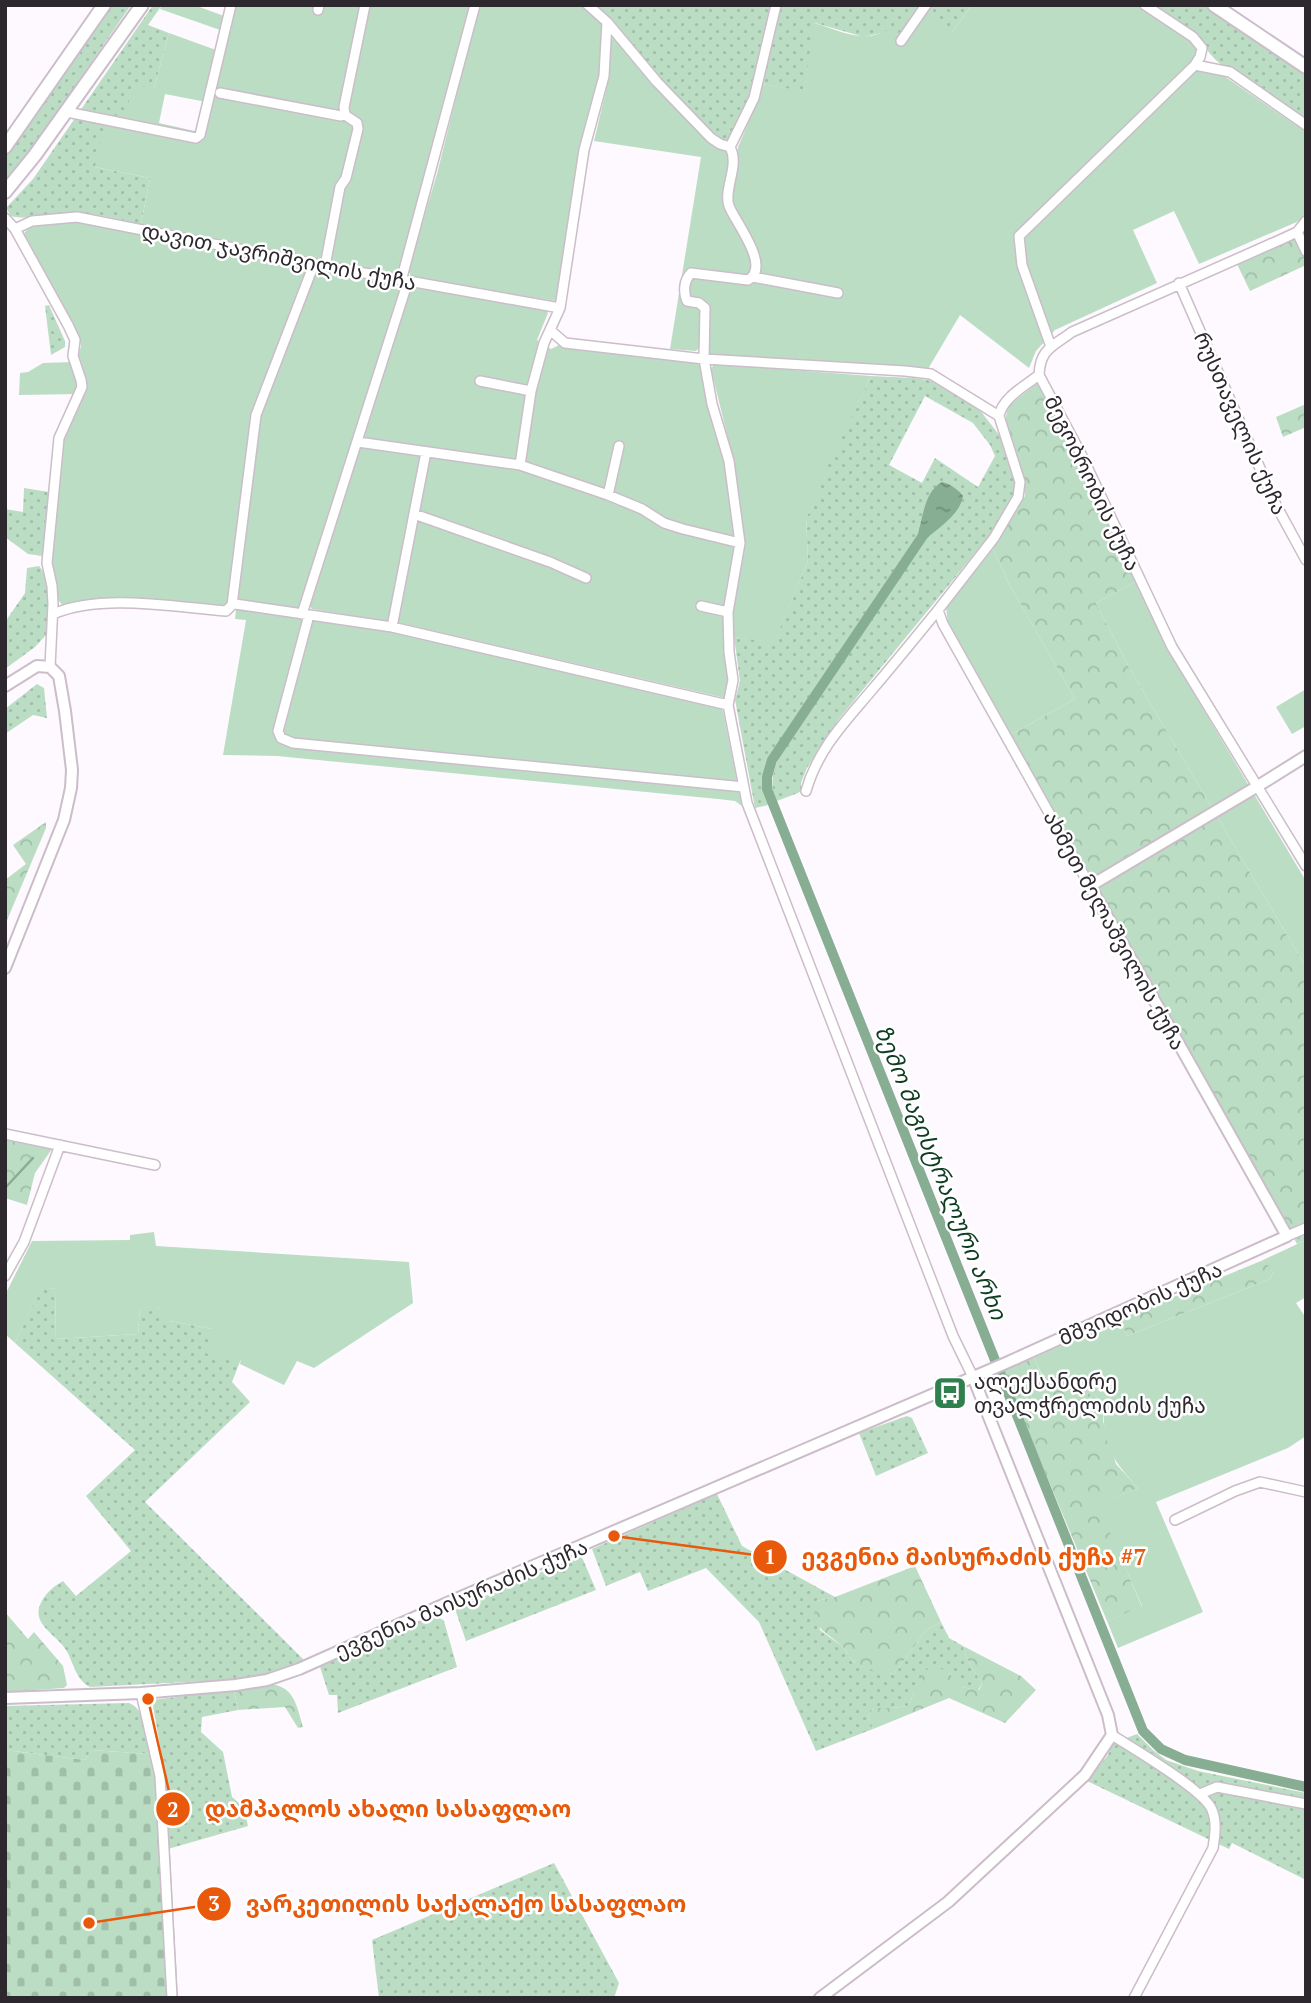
<svg xmlns="http://www.w3.org/2000/svg" width="1311" height="2003" font-family="'PT Serif','Noto Sans Georgian',serif">
	<style>
		.grass { fill: url(#grass-dots); fill-rule: evenodd }
		.forest { fill: url(#forest-crowns) }
		.cemetery { fill: url(#cemetery-stones) }
		.garden { fill: #bbddc4; fill-rule: evenodd }
		.water { fill: url(#water-ripples) }
		.lines { fill: none; stroke-linecap: round; stroke-linejoin: round }
		.stream { stroke: #87ad92; stroke-width: 2.5 }
		.canal { stroke: #87ad92; stroke-width: 10 }
		.minor-casing { stroke: #cbbdc9; stroke-width: 12 }
		.tertiary-casing { stroke: #cbbdc9; stroke-width: 14 }
		.secondary-casing { stroke: #cbbdc9; stroke-width: 16 }
		.minor { stroke: #fff; stroke-width: 9 }
		.tertiary { stroke: #fff; stroke-width: 10 }
		.secondary { stroke: #fff; stroke-width: 12 }
		.labels { text-anchor: middle; dominant-baseline: central; stroke-width: 5; stroke-linejoin: round; paint-order: stroke }
		.street-label { font-size: 21px; fill: #2d282d; stroke: #fff }
		.poi-label { font-size: 21px; fill: #2d282d; stroke: #fff; text-anchor: start }
		.water-label { font-size: 23px; font-style: italic; fill: #0e3d22; stroke: #fff }
		.leader { fill: none; stroke: #e8590c; stroke-width: 2.5 }
		.callout-dot { fill: #e8590c; stroke: #fff; stroke-width: 2.5 }
		.mark-label { font-size: 21px; text-anchor: middle; font-weight: bold; fill: #fff }
		.callout-label { font-size: 23px; text-anchor: middle; font-weight: bold; fill: #e8590c; stroke: #fff; stroke-width: 5; stroke-linejoin: round; paint-order: stroke }
	</style>
	<defs>
		<pattern id="grass-dots" width="8" height="8" patternUnits="userSpaceOnUse" patternTransform="scale(1.75)"><rect width="8" height="8" fill="#bbddc4"/><path d="M2 2h.1M6 6h.1" fill="none" stroke="#a1bea9" stroke-width="1.8" stroke-linecap="round"/></pattern>
		<pattern id="forest-crowns" width="20" height="18" patternUnits="userSpaceOnUse" patternTransform="scale(1.75)"><rect width="20" height="18" fill="#bbddc4"/><path d="M2 6a3 3 0 1 1 6 0M12 15a3 3 0 1 1 6 0" fill="none" stroke="#a1bea9"/></pattern>
		<pattern id="cemetery-stones" width="16" height="16" patternUnits="userSpaceOnUse" patternTransform="scale(1.75)"><rect width="16" height="16" fill="#bbddc4"/><path d="M2 7V4a2 2 0 0 1 4 0v3zM10 15v-3a2 2 0 0 1 4 0v3z" fill="#a1bea9"/></pattern>
		<pattern id="water-ripples" width="26" height="14" patternUnits="userSpaceOnUse" patternTransform="scale(1.75)"><rect width="26" height="14" fill="#87ad92"/><path d="M2 4q2-2 4 0t4 0M15 11q2-2 4 0t4 0" fill="none" stroke="#6f8d78"/></pattern>
	</defs>
	<rect width="100%" height="100%" fill="#fef9fe"/>
	<path class="grass" d="M 108,5 L 131,5 L 19,167 L 5,183 L 5,156 Z
		M 153,5 L 162,5 L 148,25 L 169,33 L 154,88 L 124,118 L 95,167 L 150,178 L 141,224 C 121,220 99,214 79,213 C 59,212 29,221 11,216 L 6,208 L 33,179 Z
		M 592,5 L 772,5 C 761,51 754,99 730,139 L 724,140 L 716,137 L 657,78 L 612,20 Z
		M 779,5 L 972,5 L 952,32 L 904,43 L 881,33 L 864,37 L 815,23 L 804,92 L 762,84 Z
		M 1149,5 L 1203,5 L 1306,75 L 1306,122 L 1231,70 C 1213,62 1208,49 1195,36 C 1183,24 1164,15 1149,5 Z
		M 49,305 L 65,341 L 65,347 L 51,355 L 45,306 Z
		M 871,376 L 914,378 L 934,381 L 979,409 L 1000,436 L 1014,475 L 1015,497 L 989,536 L 839,719 L 807,768 L 801,783 L 801,791 L 798,793 L 774,802 C 770,782 773,770 781,752 L 774,749 C 761,769 764,782 768,805 L 755,808 L 735,700 L 740,681 L 734,637 L 774,642 L 808,561 L 806,517 L 824,490 L 817,487 ZM 925,396 L 973,423 L 990,445 L 995,456 L 978,487 L 935,458 L 922,483 L 889,465 Z
		M 24,488 L 49,492 L 43,556 L 28,554 L 5,537 L 5,509 L 23,512 Z
		M 39,566 C 54,582 47,613 47,634 L 35,647 L 5,669 L 5,622 L 25,593 L 27,568 Z
		M 37,684 L 44,688 L 47,718 L 33,715 L 5,734 L 5,709 Z
		M 41,1287 L 56,1289 L 55,1339 L 138,1334 L 140,1306 L 163,1309 L 170,1321 L 213,1329 L 241,1359 L 232,1382 L 250,1402 L 145,1502 L 304,1660 L 275,1672 L 245,1679 L 90,1687 C 75,1679 74,1663 66,1650 C 57,1635 32,1625 40,1605 C 45,1593 53,1587 63,1581 L 76,1596 L 131,1551 L 86,1496 L 135,1450 L 15,1343 Z
		M 907,1416 L 912,1418 L 928,1453 L 876,1476 L 859,1433 Z
		M 717,1494 L 742,1546 L 835,1597 L 816,1601 L 820,1630 L 842,1646 L 854,1662 L 876,1670 L 894,1674 L 926,1630 L 941,1622 L 949,1638 L 963,1646 C 967,1664 974,1668 982,1684 L 978,1690 L 961,1687 L 949,1673 L 914,1693 L 908,1706 L 892,1708 L 874,1708 L 868,1716 L 873,1729 L 816,1751 L 759,1622 L 706,1568 L 648,1591 L 640,1572 L 606,1586 L 592,1549 Z
		M 581,1555 L 596,1590 L 466,1641 L 455,1609 Z
		M 436,1615 L 444,1621 L 457,1667 L 338,1713 L 337,1695 L 329,1695 L 320,1667 Z
		M 234,1690 L 238,1710 L 202,1717 L 201,1732 L 223,1752 L 232,1797 L 244,1807 L 248,1826 L 168,1849 L 165,1762 L 161,1752 L 152,1700 Z
		M 129,1703 C 146,1709 147,1738 150,1754 L 91,1750 L 85,1760 L 5,1750 L 5,1706 Z
		M 1137,1734 L 1153,1750 L 1166,1760 L 1198,1771 L 1306,1793 L 1306,1880 L 1232,1843 L 1229,1849 L 1087,1781 L 1108,1755 L 1113,1743 Z
		M 554,1863 L 619,1983 L 614,1998 L 379,1998 L 372,1940 Z"/>
	<path class="forest" d="M 1305,232 L 1306,265 L 1250,291 L 1236,262 Z
		M 1039,382 L 1137,581 L 1096,603 L 1130,669 L 1306,967 L 1306,1240 L 1297,1244 L 1010,735 L 1075,699 L 1009,584 L 993,549 L 1025,496 L 1021,471 L 1005,422 L 1008,406 Z
		M 1306,404 L 1306,427 L 1283,437 L 1276,417 Z
		M 46,822 L 46,828 L 5,925 L 5,880 L 26,864 L 13,845 Z
		M 5,1140 L 52,1149 L 35,1173 L 27,1205 L 5,1198 Z
		M 1261,1261 L 1270,1266 L 1273,1272 L 1270,1279 L 1127,1336 L 1120,1319 Z
		M 1034,1358 L 1043,1378 L 1078,1392 L 1094,1394 L 1104,1404 L 1103,1421 L 1116,1464 L 1138,1488 L 1099,1505 L 1142,1607 L 1107,1621 L 1003,1371 Z
		M 915,1566 L 941,1622 L 926,1630 L 894,1674 C 882,1672 867,1670 856,1663 C 850,1659 847,1651 842,1646 C 825,1630 810,1629 816,1601 L 835,1597 Z
		M 5,1612 L 28,1639 L 34,1632 L 63,1666 L 67,1685 L 64,1688 L 5,1692 Z
		M 963,1646 L 1021,1676 L 1036,1690 L 1005,1723 L 949,1698 L 873,1729 L 868,1716 L 874,1708 L 892,1708 L 908,1706 L 923,1674 L 932,1664 L 949,1673 L 962,1687 L 979,1690 L 982,1684 C 974,1668 967,1664 963,1646 Z
		M 272,1684 C 295,1688 297,1707 303,1727 L 298,1728 L 285,1707 L 238,1710 L 234,1690 Z"/>
	<path class="cemetery" d="M 5,1750 L 85,1760 L 91,1750 L 150,1754 L 161,1752 L 165,1762 L 178,1998 L 5,1998 Z"/>
	<path class="garden" d="M 162,5 L 194,5 L 224,16 L 227,5 L 471,5 L 400,273 L 396,275 L 141,224 L 150,178 L 95,167 L 107,114 L 124,117 L 134,85 L 154,88 L 169,33 L 216,50 L 223,31 L 160,9 ZM 165,94 L 206,102 L 199,132 L 159,123 Z
		M 479,5 L 580,5 L 604,23 L 599,77 L 590,117 L 581,147 L 556,301 L 411,277 L 408,269 L 437,174 Z
		M 972,5 L 1137,5 L 1187,38 L 1208,65 L 1306,132 L 1306,218 L 1199,264 L 1174,211 L 1133,230 L 1157,283 L 1055,330 L 1036,351 L 1029,368 L 960,315 L 928,369 L 709,354 L 708,308 L 691,299 L 687,293 L 690,280 L 693,276 L 749,283 L 756,282 L 759,274 L 758,258 L 731,203 L 738,147 L 758,100 L 762,84 L 804,91 L 814,23 C 836,29 865,45 885,30 L 904,43 L 926,14 L 952,32 Z
		M 612,38 L 617,39 C 645,73 673,107 705,138 C 713,146 724,147 731,157 L 724,203 L 751,251 L 753,269 L 749,276 L 701,269 L 691,270 L 683,302 L 701,309 L 699,348 L 696,351 L 670,349 L 701,157 L 594,141 L 609,78 L 609,39 Z
		M 67,221 L 76,221 L 397,285 L 402,293 L 300,607 L 293,608 L 229,602 L 218,608 L 82,602 L 63,606 L 56,597 L 56,582 L 52,564 L 54,502 L 62,439 L 85,380 L 78,357 L 81,346 L 79,338 L 24,238 L 23,234 L 30,227 Z
		M 412,286 L 545,309 L 548,313 L 537,340 L 551,349 L 559,345 L 697,362 L 700,364 L 726,463 L 735,542 L 724,603 L 730,680 L 725,698 L 408,625 L 312,609 L 309,605 L 309,599 Z
		M 73,362 L 79,378 L 78,394 L 19,395 L 20,373 L 28,372 L 43,363 Z
		M 714,364 L 871,376 L 818,487 L 825,490 L 806,517 L 808,561 L 774,643 L 734,637 L 731,610 L 744,539 L 734,463 L 711,369 Z
		M 993,549 L 1009,584 L 1075,699 L 1010,735 L 948,624 L 946,606 Z
		M 1137,581 L 1166,647 L 1306,881 L 1306,967 L 1130,669 L 1096,603 Z
		M 236,609 L 390,630 L 719,705 L 723,711 L 742,806 L 735,801 L 718,799 L 277,756 L 223,755 L 246,620 L 235,619 Z
		M 1306,689 L 1306,726 L 1292,734 L 1276,707 Z
		M 154,1232 L 156,1246 L 409,1262 L 413,1303 L 314,1368 L 297,1361 L 284,1385 L 240,1364 L 241,1359 L 207,1354 L 213,1329 L 170,1321 L 163,1316 L 162,1309 L 140,1307 L 138,1334 L 55,1339 L 56,1289 L 41,1288 L 15,1343 L 5,1334 L 5,1295 L 32,1241 L 130,1240 L 130,1235 Z
		M 1306,1240 L 1306,1297 L 1296,1303 L 1306,1318 L 1306,1436 L 1288,1448 L 1156,1502 L 1203,1612 L 1118,1648 L 1107,1621 L 1142,1606 L 1098,1505 L 1138,1488 C 1111,1458 1102,1445 1104,1404 L 1094,1394 C 1056,1390 1051,1396 1034,1358 L 1120,1319 L 1127,1336 L 1270,1279 L 1273,1272 L 1269,1266 L 1261,1261 Z"/>
	<path class="water" d="M 942,482 C 949,483 959,490 963,496 C 960,515 939,527 926,539 L 918,534 C 923,516 925,491 942,482 Z"/>
	<g class="lines">
		<path class="stream" d="M 5,1188 L 33,1158"/>
		<path class="canal" d="M 928,528 L 772,760 L 767,777 L 767,789 L 1143,1731 L 1161,1749 L 1185,1760 L 1306,1787"/>
		<g class="minor-casing">
			<path id="minor" d="M 588,5 L 607,22 L 657,82 L 711,138 L 720,144 L 730,147 C 740,166 723,189 729,206 C 735,222 772,267 748,280 L 691,273 C 684,280 683,292 687,301 L 699,303 L 705,308 L 704,359 L 712,404 L 729,461 L 740,543 L 728,612 L 729,652 L 733,680 L 728,705 L 747,803 L 953,1336 L 973,1377
				M 1145,5 L 1193,37 L 1202,48 L 1200,57 L 1195,65 L 1230,72 L 1306,125
				M 318,10 L 319,5
				M 901,41 L 926,5
				M 220,93 L 341,116 L 345,115
				M 67,112 L 196,138 L 200,135 L 231,5
				M 730,147 L 754,98 L 776,5
				M 5,218 L 15,229 L 68,325 L 75,340 L 73,356 L 81,380 L 82,387 L 59,438 L 47,563 L 52,586 L 53,604 L 50,667
				M 1306,221 L 1297,232 L 1282,239 L 1072,332 C 1052,347 1040,349 1039,375 L 1081,454 L 1172,647 L 1306,866
				M 15,229 L 32,221 L 77,217 L 325,266 L 560,308
				M 1297,232 L 1306,251
				M 325,266 L 340,187 L 346,178 L 358,129 L 357,123 L 345,115 L 344,107 L 365,5
				M 753,277 L 838,293
				M 401,281 L 475,5
				M 1179,283 L 1276,505 L 1306,560
				M 550,330 L 565,343 L 704,359 L 905,371 L 931,374 L 999,416
				M 1051,347 L 1022,265 L 1019,236 L 1195,65
				M 1039,375 C 1025,386 1002,398 999,416 L 1020,482 L 1018,497 L 994,538 L 938,610 L 943,624 L 1090,886
				M 480,381 L 531,391
				M 358,442 L 520,465 L 608,495
				M 619,446 L 608,495 L 642,509 L 664,523 L 683,529 L 740,543
				M 520,465 L 531,391 L 544,343 L 560,308 L 584,150 L 604,76 L 607,22
				M 414,514 L 550,562 L 586,578
				M 232,605 L 256,415 L 314,264
				M 701,606 L 728,612
				M 53,614 C 102,593 173,607 226,611 L 232,605 L 235,604 L 392,627 L 728,705
				M 302,614 L 408,281
				M 309,615 L 278,731 L 281,738 L 293,743 L 744,787
				M 392,627 L 426,452
				M 806,791 C 818,749 844,723 871,691 C 894,664 916,637 938,610
				M 5,1134 L 155,1165
				M 1287,1236 L 1306,1228
				M 5,1276 L 24,1242 L 60,1145
				M 1175,1520 L 1235,1491 L 1260,1482 L 1306,1492
				M 141,1693 L 160,1776 L 172,1998
				M 1112,1735 C 1132,1748 1206,1791 1212,1810 C 1217,1822 1215,1835 1213,1848 L 1134,1998
				M 1200,1794 L 1217,1787 L 1306,1804"/>
		</g>
		<g class="tertiary-casing">
			<path id="tertiary" d="M 5,686 L 37,666 L 50,667 L 59,676 L 65,711 L 72,770 L 71,788 L 64,820 L 5,968
				M 5,1698 L 141,1693 L 236,1685 L 267,1680 L 299,1669 L 454,1600 L 1006,1363 L 1287,1236 L 1090,886 L 1258,786 L 1306,756
				M 820,1998 L 948,1902 L 1085,1775 L 1112,1735 L 1108,1715 L 973,1377"/>
		</g>
		<g class="secondary-casing">
			<path id="secondary" d="M 1214,5 L 1306,67
				M 5,147 L 104,5
				M 5,192 L 35,155 L 142,5"/>
		</g>
		<use href="#minor" class="minor"/>
		<use href="#tertiary" class="tertiary"/>
		<use href="#secondary" class="secondary"/>
	</g>
	<defs>
		<g id="bus-square" transform="scale(1.75)"><rect x="-9" y="-9" width="18" height="18" rx="4" fill="#307f4f" stroke="#fff"/><path d="M-5-6H5V4H4V6H2V4H-2V6H-4V4H-5ZM-3.5-4V0h7V-4ZM-3.5 1.2v1.5H-2V1.2ZM2 1.2v1.5H3.5V1.2Z" fill="#fff"/></g>
	</defs>
	<g fill-rule="evenodd">
		<use href="#bus-square" x="950" y="1393"/>
	</g>
	<g class="labels">
		<g class="street-label">
			<text transform="translate(279 256) rotate(11)">დავით ჯავრიშვილის ქუჩა</text>
			<text transform="translate(1241 423) rotate(66)">რუსთაველის ქუჩა</text>
			<text transform="translate(1093 483) rotate(64)">მეგობრობის ქუჩა</text>
			<text transform="translate(1115 930) rotate(61)">ახმეთ მელაშვილის ქუჩა</text>
			<text transform="translate(1140 1303) rotate(-24)">მშვიდობის ქუჩა</text>
			<text transform="translate(461 1598) rotate(-23)">ევგენია მაისურაძის ქუჩა</text>
		</g>
		<g class="poi-label">
			<text x="974" y="1381">ალექსანდრე<tspan x="974" dy="24">თვალჭრელიძის ქუჩა</tspan></text>
		</g>
		<g class="water-label">
			<text transform="translate(941 1172) rotate(68)">ზემო მაგისტრალური არხი</text>
		</g>
	</g>
	<path class="leader" d="M614 1536L770 1557M148 1699L173 1809M89 1923L214 1904"/>
	<g class="callout-dot">
		<circle cx="614" cy="1536" r="7"/>
		<circle cx="148" cy="1699" r="7"/>
		<circle cx="89" cy="1923" r="7"/>
		<circle cx="770" cy="1557" r="18"/>
		<circle cx="173" cy="1809" r="18"/>
		<circle cx="214" cy="1904" r="18"/>
	</g>
	<g class="mark-label">
		<text x="770" y="1564">1</text>
		<text x="173" y="1817">2</text>
		<text x="214" y="1911">3</text>
	</g>
	<g class="callout-label">
		<text x="974" y="1565">ევგენია მაისურაძის ქუჩა #7</text>
		<text x="388" y="1817">დამპალოს ახალი სასაფლაო</text>
		<text x="466" y="1912">ვარკეთილის საქალაქო სასაფლაო</text>
	</g>
	<rect width="1311" height="2003" fill="none" stroke="#2d282d" stroke-width="14"/>
</svg>
